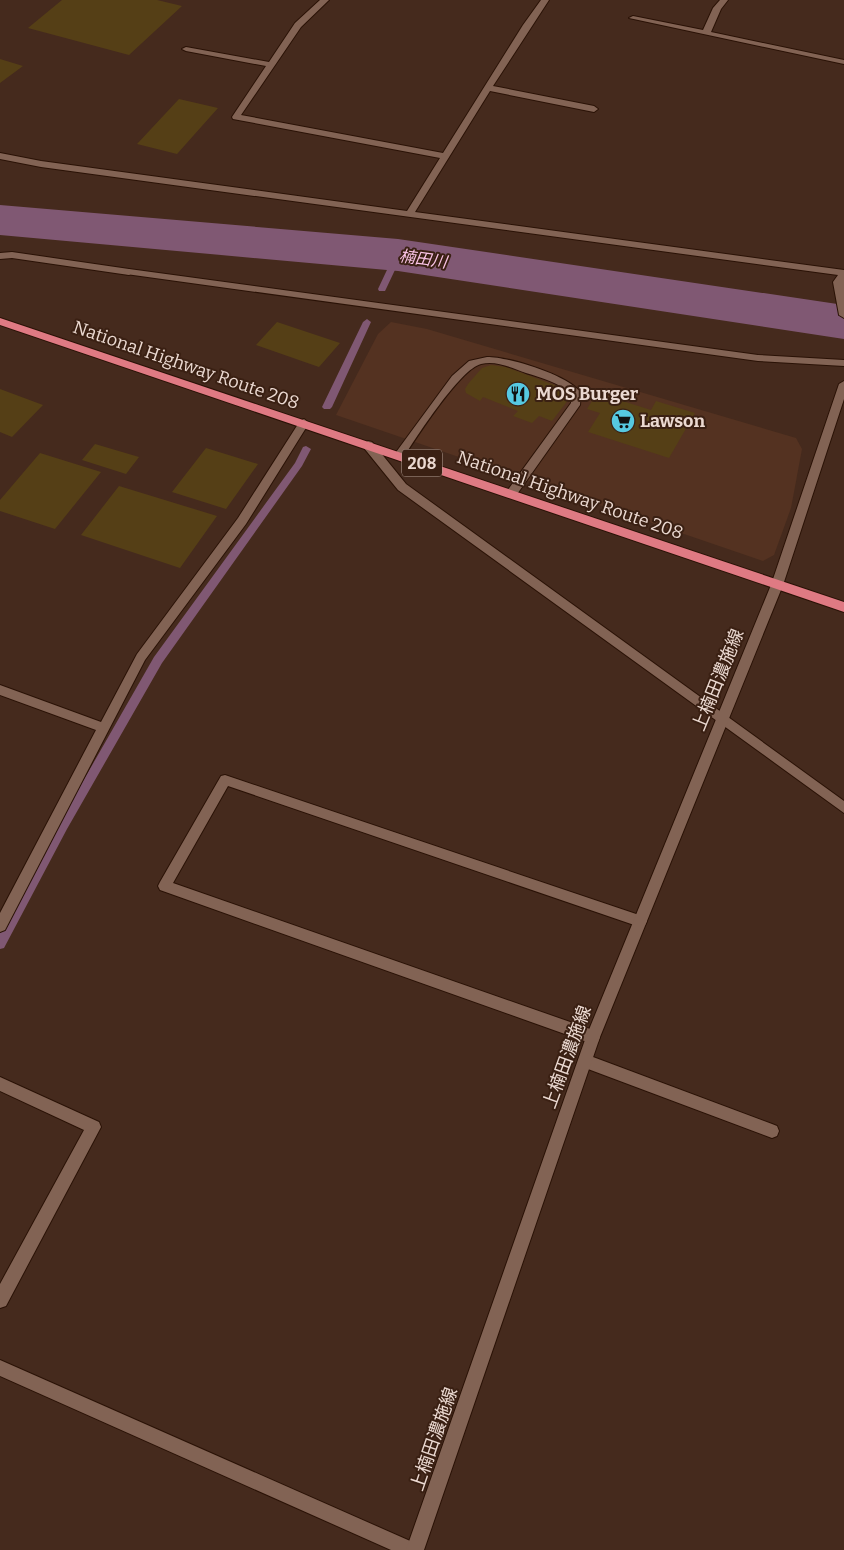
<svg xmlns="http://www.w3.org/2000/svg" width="844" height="1550" font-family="Bitter,'Noto Sans JP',serif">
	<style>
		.built { fill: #543221 }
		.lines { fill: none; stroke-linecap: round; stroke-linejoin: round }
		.stream { fill: #805873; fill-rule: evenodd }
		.river { fill: #805873; fill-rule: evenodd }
		.building { fill: #553f16 }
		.service-casing { stroke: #2a1206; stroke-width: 2 }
		.minor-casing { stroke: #2a1206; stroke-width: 2 }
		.secondary-casing { stroke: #2a1206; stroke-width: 2 }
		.trunk-casing { stroke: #2a1206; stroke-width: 2 }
		.service { fill: #826354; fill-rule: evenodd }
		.minor { fill: #826354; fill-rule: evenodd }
		.secondary { fill: #826354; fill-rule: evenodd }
		.trunk { fill: #df7a83; fill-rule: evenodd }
		.labels { text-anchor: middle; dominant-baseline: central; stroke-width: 4; stroke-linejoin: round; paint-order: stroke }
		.far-water-label { font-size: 16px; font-style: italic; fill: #f9c3e5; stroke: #3a2013 }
		.shield { fill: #3a2013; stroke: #b6a298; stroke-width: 1 }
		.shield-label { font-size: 16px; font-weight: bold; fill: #ebd9d1 }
		.street-label { font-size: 18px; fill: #ebd9d1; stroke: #3a2013 }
		.poi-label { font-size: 18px; font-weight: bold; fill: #ebd9d1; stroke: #3a2013; text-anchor: start }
	</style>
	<rect width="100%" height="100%" fill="#452a1d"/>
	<path class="built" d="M 391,322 L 427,329 L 796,438 L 802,449 L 791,508 L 774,555 L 763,561 L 336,415 L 378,334 Z"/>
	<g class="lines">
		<path class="stream" d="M 398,252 L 402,255 L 386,289 L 385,291 L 379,291 L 378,289 L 394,255 Z
			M 367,319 L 371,322 L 332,407 L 330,409 L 324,409 L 322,407 L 363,322 Z
			M 306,446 L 311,449 L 302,466 L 162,663 L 67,829 L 4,948 L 0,949 L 0,932 L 59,823 L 154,657 L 295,463 L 303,447 Z"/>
		<path class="river" d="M 0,205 L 398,239 L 844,305 L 844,339 L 398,271 L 0,235 Z"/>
	</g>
	<path class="building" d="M 62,0 L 157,0 L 182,6 L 129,55 L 28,28 Z
		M 0,59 L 23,66 L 0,83 Z
		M 179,99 L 218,108 L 177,154 L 137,144 Z
		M 277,322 L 340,343 L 319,367 L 256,345 Z
		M 491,365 L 506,367 L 562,388 L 564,392 L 572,395 L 552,421 L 539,416 L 532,423 L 513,416 L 518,411 L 483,397 L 480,401 L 466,393 L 465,389 L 468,384 L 482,368 Z
		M 0,389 L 43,405 L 12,437 L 0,432 Z
		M 597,393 L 651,410 L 656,401 L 695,413 L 669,458 L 588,432 L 600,413 L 587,409 Z
		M 95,444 L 139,457 L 126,474 L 82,460 Z
		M 206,448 L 258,464 L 226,509 L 172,492 Z
		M 40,453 L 101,472 L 55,529 L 0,511 L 0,500 Z
		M 119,486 L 217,516 L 180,568 L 81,535 Z"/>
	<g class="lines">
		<g class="service-casing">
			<path id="service" d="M 12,252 L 129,269 L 134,272 L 129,275 L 12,258 L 0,259 L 0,253 Z
				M 487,357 C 509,357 568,375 581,393 L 580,405 L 515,497 L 511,498 L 506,494 L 507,491 L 571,403 L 571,394 C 558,382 542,378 526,373 C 512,368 496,360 481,364 C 460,369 416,438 403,458 L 395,458 L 394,455 L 452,376 L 469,361 Z"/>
		</g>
		<g class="minor-casing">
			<path id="minor" d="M 320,0 L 329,0 L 301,27 L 241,115 L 443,153 L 523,25 L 541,0 L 549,0 L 493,86 L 594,106 L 598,109 L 594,112 L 490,91 L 415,212 L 844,270 L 844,318 L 839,315 L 833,282 L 838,275 L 41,167 L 0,159 L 0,153 L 41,161 L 407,211 L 440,158 L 233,119 L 232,117 L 266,66 L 186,51 L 182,49 L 186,47 L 269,62 L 295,23 Z
				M 720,0 L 728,0 L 721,9 L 711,32 L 844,60 L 844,64 L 629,18 L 633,16 L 703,30 L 713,8 Z
				M 129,269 L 758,355 L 844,360 L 844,366 L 758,361 L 126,274 L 124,272 Z
				M 844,381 L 844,399 L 783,585 L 777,589 L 773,588 L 771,585 L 839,384 Z
				M 304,419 L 309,423 L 246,524 L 145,660 L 5,930 L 0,932 L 0,913 L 96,730 L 0,695 L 0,685 L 101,722 L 137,654 L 238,518 L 300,421 Z
				M 368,441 L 372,442 L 406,484 L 844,801 L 844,813 L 398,490 L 364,448 L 363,445 Z
				M 225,775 L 645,917 L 647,921 L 645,925 L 640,927 L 228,786 L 173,883 L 593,1030 L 598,1032 L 600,1037 L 598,1042 L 593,1044 L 160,890 L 158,886 L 160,882 L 221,776 Z
				M 585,1054 L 772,1124 L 777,1126 L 779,1131 L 777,1136 L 772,1138 L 580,1066 L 578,1061 L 580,1056 Z
				M 0,1077 L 99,1122 L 101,1127 L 6,1306 L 0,1308 L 0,1284 L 84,1130 L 0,1091 Z
				M 0,1360 L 417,1544 L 420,1550 L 391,1550 L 0,1376 Z"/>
		</g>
		<g class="secondary-casing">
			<path id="secondary" d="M 777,581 L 783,585 L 600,1037 L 424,1550 L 406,1550 L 586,1037 L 771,585 Z"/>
		</g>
		<g class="trunk-casing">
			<path id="trunk" d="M 0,318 L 844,602 L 844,612 L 0,325 Z"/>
		</g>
		<use href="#service" class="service"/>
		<use href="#minor" class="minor"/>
		<use href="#secondary" class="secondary"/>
		<use href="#trunk" class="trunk"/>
	</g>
	<defs>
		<g id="restaurant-disc" transform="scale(1.25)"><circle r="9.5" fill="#56c9e1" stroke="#3a2013"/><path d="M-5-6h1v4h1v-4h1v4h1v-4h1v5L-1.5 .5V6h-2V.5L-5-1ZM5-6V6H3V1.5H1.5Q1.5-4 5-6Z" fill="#111"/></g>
		<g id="supermarket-disc" transform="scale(1.25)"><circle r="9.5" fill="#56c9e1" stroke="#3a2013"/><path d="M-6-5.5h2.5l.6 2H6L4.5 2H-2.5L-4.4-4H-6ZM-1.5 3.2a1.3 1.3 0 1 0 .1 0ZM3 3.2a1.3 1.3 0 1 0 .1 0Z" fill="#111"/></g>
	</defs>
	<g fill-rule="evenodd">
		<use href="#restaurant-disc" x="518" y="394"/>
		<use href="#supermarket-disc" x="623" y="421"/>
	</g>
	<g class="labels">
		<g class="far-water-label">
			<text transform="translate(423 259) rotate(8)">楠田川</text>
		</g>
		<rect class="shield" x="402" y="449.5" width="40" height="27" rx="4"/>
		<g class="shield-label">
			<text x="422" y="463">208</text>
		</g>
		<g class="street-label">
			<text transform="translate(186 365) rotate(19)">National Highway Route 208</text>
			<text transform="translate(570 495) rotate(19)">National Highway Route 208</text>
			<text transform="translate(718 680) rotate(-68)">上楠田濃施線</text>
			<text transform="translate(567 1057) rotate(-70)">上楠田濃施線</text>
			<text transform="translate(434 1439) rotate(-71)">上楠田濃施線</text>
		</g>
		<g class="poi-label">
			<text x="536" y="394">MOS Burger</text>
			<text x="640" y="421">Lawson</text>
		</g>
	</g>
</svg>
